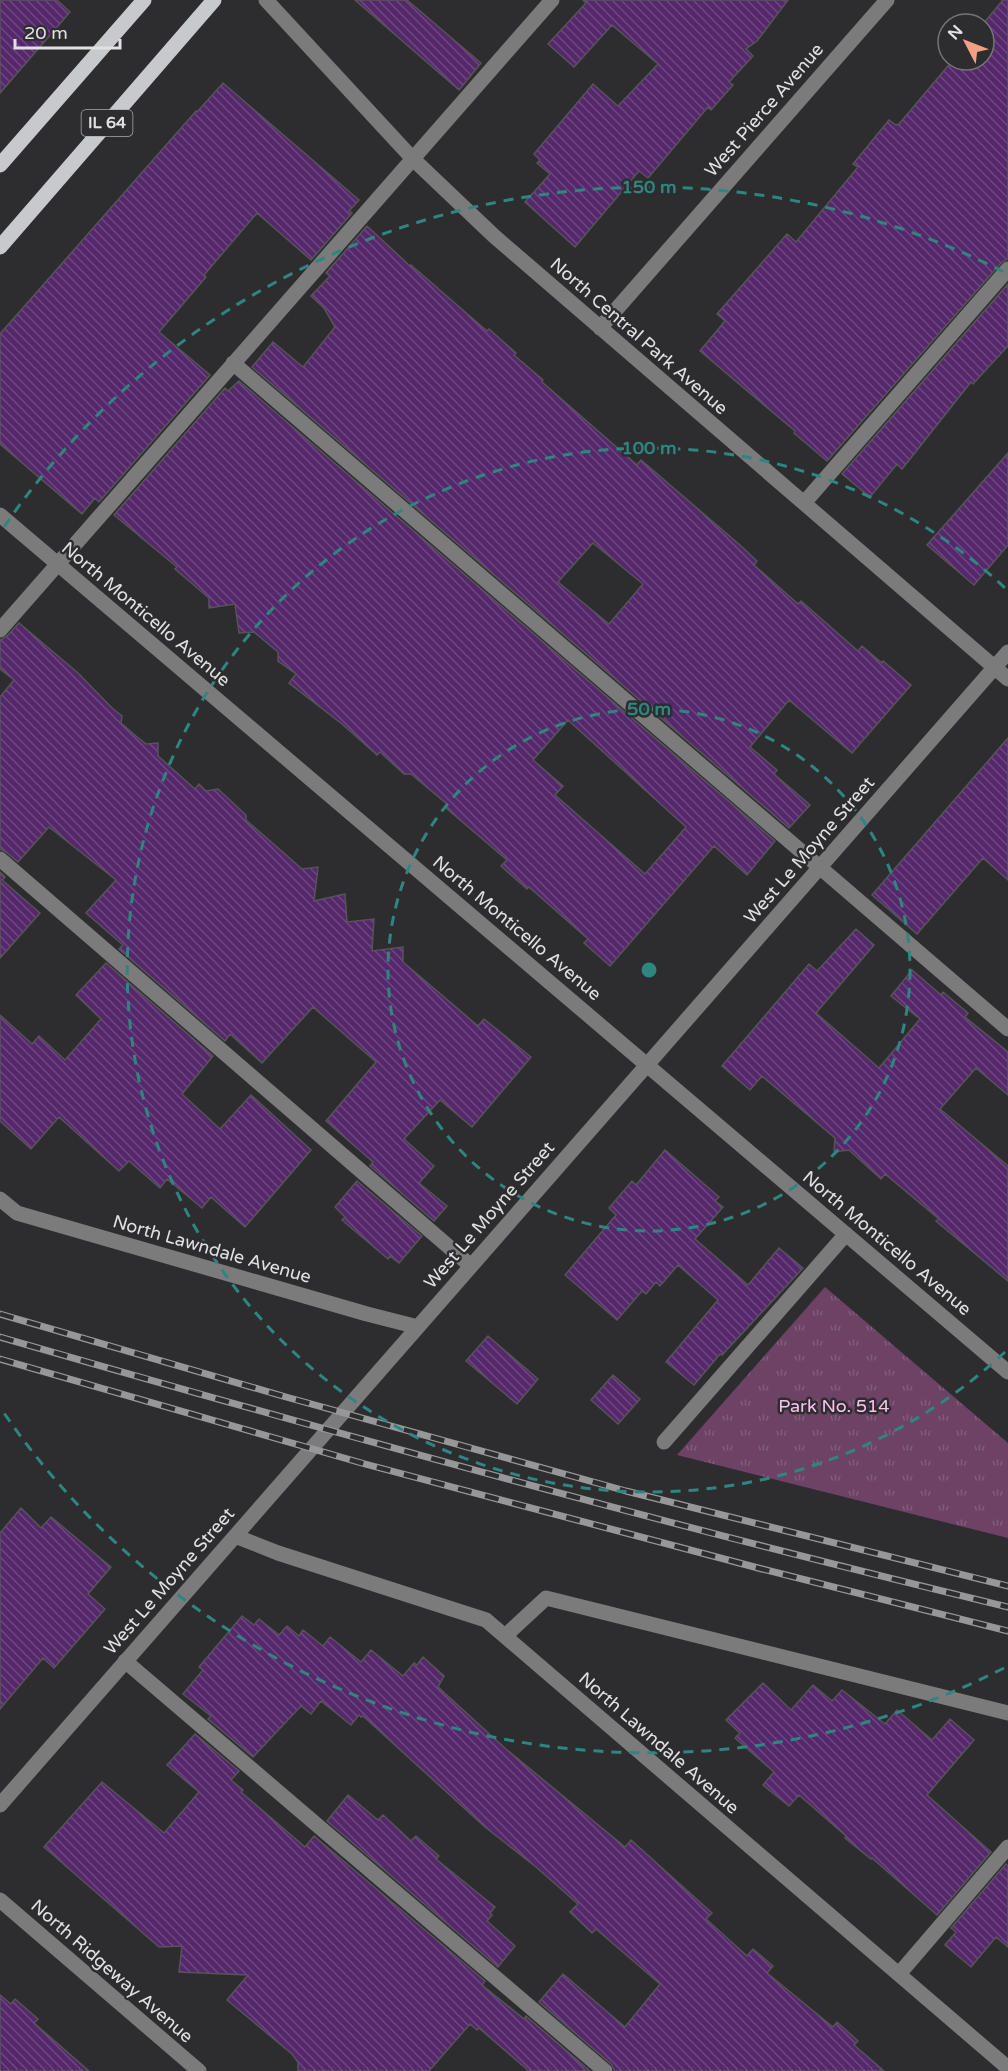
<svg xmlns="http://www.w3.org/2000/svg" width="1008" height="2071" font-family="'Varela Round',sans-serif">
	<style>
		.grass { fill: url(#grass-tufts) }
		.building { fill: url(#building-back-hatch); stroke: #565457; stroke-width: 1.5; fill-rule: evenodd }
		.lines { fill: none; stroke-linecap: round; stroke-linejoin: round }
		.minor { stroke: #7b7b7c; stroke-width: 15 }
		.major { stroke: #c8c9cc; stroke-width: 15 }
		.rail-casing { stroke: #979799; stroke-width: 7 }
		.rail { stroke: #2d2d2f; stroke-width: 4.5; stroke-dasharray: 14; stroke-linecap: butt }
		.ring { fill: none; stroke: #2e8680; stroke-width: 3; stroke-dasharray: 10 8 }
		.labels { text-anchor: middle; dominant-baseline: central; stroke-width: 5; stroke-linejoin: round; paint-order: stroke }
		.shield { fill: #2d2d2f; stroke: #ababad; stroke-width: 1.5 }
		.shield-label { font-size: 16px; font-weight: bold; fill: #e1e1e3 }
		.street-label { font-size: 18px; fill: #e1e1e3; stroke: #2d2d2f }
		.park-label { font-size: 18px; fill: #fac0ee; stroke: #2d2d2f }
		.centre { fill: #2e8680; stroke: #2d2d2f; stroke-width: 3 }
		.ring-label { font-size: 18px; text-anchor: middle; font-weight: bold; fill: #2e8680; stroke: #2d2d2f; stroke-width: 5; stroke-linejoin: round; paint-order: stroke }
	</style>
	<defs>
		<pattern id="grass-tufts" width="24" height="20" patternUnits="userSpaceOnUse" patternTransform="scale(1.5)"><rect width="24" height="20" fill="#6d4265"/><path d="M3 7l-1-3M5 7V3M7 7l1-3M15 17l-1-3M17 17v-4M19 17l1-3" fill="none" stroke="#825d7b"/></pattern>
		<pattern id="building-back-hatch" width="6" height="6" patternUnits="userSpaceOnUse" patternTransform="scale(1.5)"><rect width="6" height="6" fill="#55286b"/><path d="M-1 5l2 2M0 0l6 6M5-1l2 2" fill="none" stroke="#6d4780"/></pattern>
	</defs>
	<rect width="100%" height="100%" fill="#2d2d2f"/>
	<path class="grass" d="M 825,1287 L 1008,1443 L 1008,1538 L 677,1455 Z"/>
	<path class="building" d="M 0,0 L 57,0 L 70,12 L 0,93 Z
		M 355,0 L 407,0 L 481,63 L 459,90 Z
		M 583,0 L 788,0 L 757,41 L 746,49 L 753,56 L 729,82 L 733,85 L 711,110 L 708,107 L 648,178 L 639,171 L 575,247 L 525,202 L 550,174 L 537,163 L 540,160 L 534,154 L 593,84 L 618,106 L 658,64 L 612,25 L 574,67 L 548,44 L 586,3 Z
		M 1003,0 L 1008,0 L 1008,259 L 1001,263 L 827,461 L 794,433 L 795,431 L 700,351 L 725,321 L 717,314 L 787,234 L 796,242 L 858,167 L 853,164 L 889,120 L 896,125 L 899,124 L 953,60 L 984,60 L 983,24 Z
		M 223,83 L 359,200 L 349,211 L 352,213 L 311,260 L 257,213 L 204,275 L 206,277 L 159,332 L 210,375 L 99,502 L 95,498 L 82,514 L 0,444 L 0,334 L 196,111 L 197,112 Z
		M 367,226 L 410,266 L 411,265 L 487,331 L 489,329 L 516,353 L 514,355 L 543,380 L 542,382 L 637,465 L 641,460 L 741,546 L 757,561 L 754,565 L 798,604 L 801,601 L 858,651 L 862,646 L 882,663 L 883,661 L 911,685 L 852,753 L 789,700 L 750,747 L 777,770 L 774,774 L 810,805 L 789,828 L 252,367 L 273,342 L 303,367 L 335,327 L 324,308 L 311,296 L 330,276 L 326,273 ZM 593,543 L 643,584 L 609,624 L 558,582 Z
		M 1008,284 L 1008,346 L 973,384 L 971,382 L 902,469 L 897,464 L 870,497 L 842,474 Z
		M 239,381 L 775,841 L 747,875 L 714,846 L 610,966 L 584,943 L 588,939 L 529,887 L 527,889 L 501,866 L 507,860 L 445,807 L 447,804 L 411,774 L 404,774 L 380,752 L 377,755 L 342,724 L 289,683 L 296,674 L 278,661 L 278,652 L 254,632 L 239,633 L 235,604 L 209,608 L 209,598 L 175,569 L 177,567 L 114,515 L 225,388 L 228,391 ZM 568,720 L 686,827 L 645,874 L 555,795 L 563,786 L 533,760 Z
		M 1008,453 L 1008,545 L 974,585 L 927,545 Z
		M 19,623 L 78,673 L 112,708 L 122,716 L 121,723 L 136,736 L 146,744 L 158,743 L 158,756 L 195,789 L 199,784 L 206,791 L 218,789 L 246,815 L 246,820 L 302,869 L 318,867 L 314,901 L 345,894 L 347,922 L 374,919 L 372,951 L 403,947 L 403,962 L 478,1026 L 484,1019 L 531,1057 L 472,1127 L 440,1100 L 404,1139 L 434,1166 L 419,1183 L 447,1206 L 434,1221 L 370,1166 L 373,1162 L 326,1121 L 376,1062 L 313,1007 L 262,1063 L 230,1034 L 225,1041 L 119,949 L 123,945 L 86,913 L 116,880 L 49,827 L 18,862 L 6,852 L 0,849 L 0,697 L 14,680 L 0,669 L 0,640 L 7,636 Z
		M 1008,738 L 1008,880 L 983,858 L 917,934 L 872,895 Z
		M 0,872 L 5,877 L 2,880 L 40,913 L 0,958 Z
		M 856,929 L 874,945 L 816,1013 L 879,1068 L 920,1019 L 891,996 L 912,970 L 941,995 L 943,992 L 968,1013 L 965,1017 L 1008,1052 L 1008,1095 L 976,1068 L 940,1109 L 1008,1166 L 1008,1281 L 936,1221 L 939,1219 L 885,1174 L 881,1179 L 849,1150 L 834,1152 L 835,1138 L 762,1076 L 750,1090 L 722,1066 L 809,964 L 817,971 Z
		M 106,963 L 213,1056 L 182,1094 L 220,1129 L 251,1095 L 311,1150 L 245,1227 L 211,1197 L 202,1208 L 167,1179 L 160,1188 L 129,1161 L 119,1171 L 59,1117 L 31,1149 L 0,1121 L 0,1015 L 32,1044 L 39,1036 L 65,1060 L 101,1019 L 76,995 Z
		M 665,1150 L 719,1197 L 715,1201 L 723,1207 L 695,1239 L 748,1285 L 779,1248 L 803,1268 L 722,1355 L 720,1354 L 694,1385 L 666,1362 L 718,1300 L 678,1265 L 660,1286 L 656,1282 L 646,1294 L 642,1291 L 617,1320 L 565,1275 L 616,1215 L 609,1208 L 632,1181 L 636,1185 Z
		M 357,1181 L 422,1236 L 399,1263 L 390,1256 L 388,1259 L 342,1220 L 345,1217 L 335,1207 Z
		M 488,1336 L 538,1379 L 517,1404 L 466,1361 Z
		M 613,1375 L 640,1399 L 618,1424 L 591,1400 Z
		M 21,1508 L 41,1528 L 51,1517 L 111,1567 L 88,1594 L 105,1609 L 54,1668 L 43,1658 L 0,1709 L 0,1533 Z
		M 242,1616 L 254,1625 L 259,1619 L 279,1635 L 287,1626 L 299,1636 L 303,1630 L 323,1646 L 330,1637 L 361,1662 L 371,1650 L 403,1676 L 414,1663 L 417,1665 L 423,1657 L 444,1676 L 438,1687 L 507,1750 L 625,1847 L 631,1840 L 712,1913 L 706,1919 L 747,1956 L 753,1949 L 773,1966 L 767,1973 L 833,2027 L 837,2022 L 858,2041 L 854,2045 L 884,2071 L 615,2071 L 611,2064 L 539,2002 L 563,1974 L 625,2027 L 660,1984 L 596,1929 L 592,1933 L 570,1912 L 578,1904 L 536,1867 L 485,1827 L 363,1716 L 361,1717 L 359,1715 L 351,1725 L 321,1701 L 311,1714 L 301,1706 L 253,1757 L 208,1719 L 211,1716 L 183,1694 L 203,1670 L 199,1667 Z
		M 763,1683 L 791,1710 L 813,1685 L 832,1701 L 842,1690 L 885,1724 L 897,1710 L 932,1740 L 950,1719 L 974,1740 L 927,1795 L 991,1852 L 937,1915 L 872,1858 L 871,1859 L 845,1838 L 846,1836 L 799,1795 L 789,1806 L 763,1785 L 774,1772 L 735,1738 L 740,1733 L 726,1720 Z
		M 195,1734 L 239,1771 L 231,1780 L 243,1790 L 241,1792 L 305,1847 L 314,1836 L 485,1981 L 482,1985 L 524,2019 L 526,2016 L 590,2071 L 529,2071 L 479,2028 L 477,2030 L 470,2024 L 429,2071 L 298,2071 L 298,2062 L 292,2054 L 227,2000 L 248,1975 L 179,1972 L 182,1946 L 159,1947 L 44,1847 L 102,1782 L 164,1833 L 199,1792 L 167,1765 Z
		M 348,1795 L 378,1820 L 383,1815 L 411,1841 L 416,1836 L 439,1856 L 436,1859 L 495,1907 L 490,1913 L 492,1915 L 487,1921 L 515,1946 L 498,1967 L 327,1821 Z
		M 1006,1864 L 1008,1866 L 1008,1947 L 996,1937 L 971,1967 L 945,1945 L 956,1932 L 951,1928 Z
		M 0,1995 L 11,2004 L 15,1999 L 38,2019 L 34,2023 L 89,2071 L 0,2071 Z"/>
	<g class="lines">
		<path class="minor" d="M 266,0 L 413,159 L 494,236 L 1008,679
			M 600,328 L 887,0
			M 233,363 L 1008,1029
			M 804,503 L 1008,269
			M 0,515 L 1008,1372
			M 0,630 L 552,0
			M 0,859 L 471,1266
			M 0,1199 L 17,1213 L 367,1314 L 418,1327
			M 664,1442 L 846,1234
			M 235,1536 L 278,1553 L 486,1620 L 1008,2068
			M 505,1636 L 546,1598 L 1008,1713
			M 125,1661 L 605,2071
			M 0,1805 L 1008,652
			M 0,1900 L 199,2071
			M 899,1974 L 1008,1847"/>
		<path class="major" d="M 0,165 L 144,0
			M 0,247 L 214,0"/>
		<g class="rail-casing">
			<path id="rail" d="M 0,1314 L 286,1397 L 626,1491 L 1008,1586
				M 0,1337 C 334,1433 670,1526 1008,1607
				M 0,1359 L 365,1464 L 762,1569 L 1008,1631"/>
		</g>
		<use href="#rail" class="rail"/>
	</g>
	<g class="ring">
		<circle cx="649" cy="970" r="261"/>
		<path d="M1005 1352A522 522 0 1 1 1005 588"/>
		<path d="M1004 1668A783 783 0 0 1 4 1413M4 527A783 783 0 0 1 1004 272"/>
	</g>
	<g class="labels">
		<rect class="shield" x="81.5" y="110" width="51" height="26" rx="4.5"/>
		<g class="shield-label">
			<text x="107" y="123">IL 64</text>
		</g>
		<g class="street-label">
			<text transform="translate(764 110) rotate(-49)">West Pierce Avenue</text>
			<text transform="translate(639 336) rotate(41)">North Central Park Avenue</text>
			<text transform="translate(146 614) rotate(40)">North Monticello Avenue</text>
			<text transform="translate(809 850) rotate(-49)">West Le Moyne Street</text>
			<text transform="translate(517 928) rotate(40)">North Monticello Avenue</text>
			<text transform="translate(489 1215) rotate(-49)">West Le Moyne Street</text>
			<text transform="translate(887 1243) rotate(40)">North Monticello Avenue</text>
			<text transform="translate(212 1249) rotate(16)">North Lawndale Avenue</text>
			<text transform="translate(169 1581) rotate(-49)">West Le Moyne Street</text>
			<text transform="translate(659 1743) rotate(41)">North Lawndale Avenue</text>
			<text transform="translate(112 1971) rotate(41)">North Ridgeway Avenue</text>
		</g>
		<g class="park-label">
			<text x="834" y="1406">Park No. 514</text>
		</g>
	</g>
	<circle cx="649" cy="970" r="9" class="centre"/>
	<g class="ring-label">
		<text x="649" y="193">150 m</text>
		<text x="649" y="454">100 m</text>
		<text x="649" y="715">50 m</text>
	</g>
	<g transform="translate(966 42) rotate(312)"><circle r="28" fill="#2d2d2f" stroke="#757577" stroke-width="1.5"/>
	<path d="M0-4.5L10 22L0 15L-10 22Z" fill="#f39f86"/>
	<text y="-9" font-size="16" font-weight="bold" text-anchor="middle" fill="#e1e1e3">N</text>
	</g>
	<path d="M15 39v9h105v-9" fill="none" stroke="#e1e1e3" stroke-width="3"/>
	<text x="24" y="39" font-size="18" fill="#e1e1e3" stroke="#2d2d2f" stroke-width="4.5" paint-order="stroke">20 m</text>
</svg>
